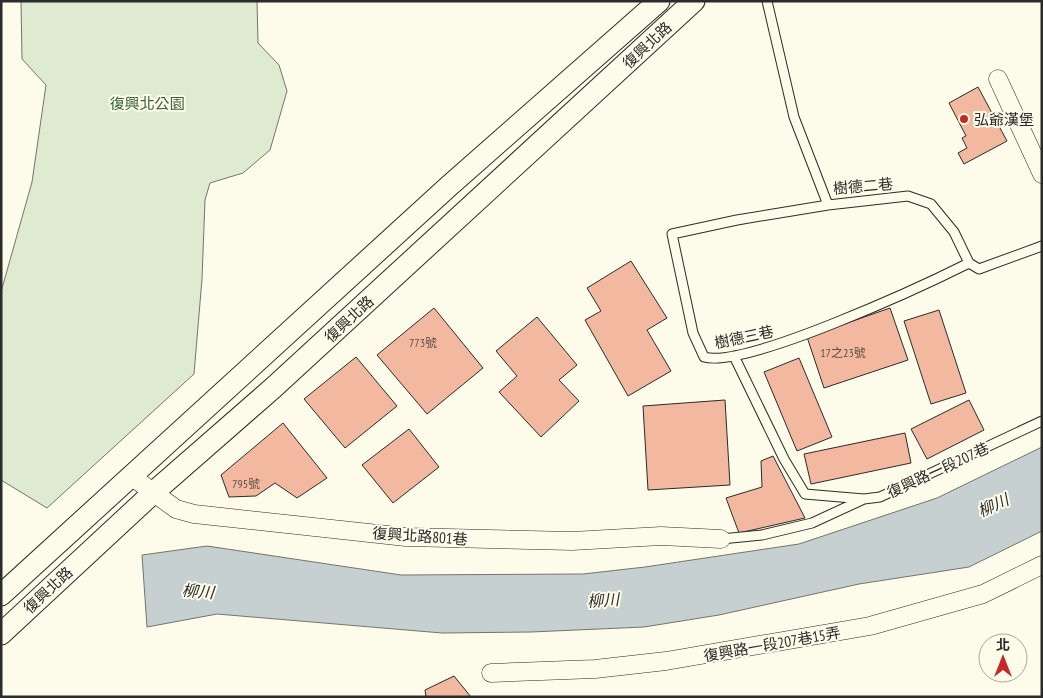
<svg xmlns="http://www.w3.org/2000/svg" width="1043" height="698" font-family="'PT Sans Narrow','Noto Sans TC',sans-serif">
	<style>
		.green { fill: #deebd1; stroke: #74746e }
		.water { fill: #c7d0d0; stroke: #74746e }
		.building { fill: #f2b8a0; stroke: #2b2b2b }
		.lines { fill: none; stroke-linecap: round; stroke-linejoin: round }
		.service-casing { stroke: #2b2b2b; stroke-width: 11 }
		.minor-casing { stroke: #2b2b2b; stroke-width: 19 }
		.tertiary-casing { stroke: #2b2b2b; stroke-width: 23 }
		.service { stroke: #fdfbea; stroke-width: 9 }
		.minor { stroke: #fdfbea; stroke-width: 18 }
		.tertiary { stroke: #fdfbea; stroke-width: 21 }
		.poi-dot { fill: #c62828; stroke: #fdfbea; stroke-width: 2 }
		.labels { text-anchor: middle; dominant-baseline: central; stroke-width: 4; stroke-linejoin: round; paint-order: stroke }
		.number-label { font-size: 12px; fill: #5d4e48 }
		.street-label { font-size: 15px; fill: #2b2b2b; stroke: #fdfbea }
		.park-label { font-size: 15px; fill: #34623c; stroke: #fdfbea }
		.poi-label { font-size: 15px; fill: #2b2b2b; stroke: #fdfbea; text-anchor: start }
		.water-label { font-size: 16px; font-style: italic; fill: #2b2b2b; stroke: #fdfbea }
	</style>
	<rect width="100%" height="100%" fill="#fdfbea"/>
	<path class="green" d="M 21,1 L 257,1 L 258,43 L 279,65 L 287,91 L 270,150 L 243,173 L 210,183 L 205,200 L 202,279 L 194,374 L 47,508 L 1,480 L 1,292 L 32,182 L 46,85 L 22,59 Z"/>
	<path class="water" d="M 1042,447 L 1042,531 L 969,567 L 859,584 L 719,615 L 644,627 L 531,632 L 442,633 L 217,614 L 147,627 L 142,555 L 207,546 L 401,575 L 583,574 L 645,567 L 799,544 L 937,498 Z"/>
	<path class="building" d="M 978,87 L 1007,141 L 964,164 L 958,153 L 967,148 L 962,138 L 966,136 L 949,103 Z
		M 631,261 L 667,318 L 647,330 L 671,371 L 628,396 L 585,320 L 601,311 L 587,288 Z
		M 434,308 L 483,368 L 427,414 L 377,355 Z
		M 890,308 L 908,360 L 824,388 L 807,337 Z
		M 939,310 L 966,393 L 931,404 L 904,321 Z
		M 537,317 L 577,365 L 559,380 L 579,401 L 541,437 L 499,392 L 517,376 L 496,351 Z
		M 356,357 L 397,406 L 345,448 L 304,399 Z
		M 799,358 L 832,437 L 797,451 L 764,372 Z
		M 725,400 L 730,485 L 648,490 L 643,406 Z
		M 969,400 L 984,430 L 927,459 L 911,429 Z
		M 283,423 L 327,478 L 297,498 L 275,483 L 256,496 L 229,497 L 221,475 Z
		M 409,429 L 439,467 L 393,503 L 362,465 Z
		M 905,433 L 911,463 L 811,484 L 804,454 Z
		M 773,456 L 805,518 L 739,533 L 726,498 L 762,487 L 761,461 Z
		M 454,676 L 471,697 L 426,697 L 425,690 Z"/>
	<g class="lines">
		<g class="service-casing">
			<path id="service" d="M 767,1 L 794,117 L 828,205 L 908,196 L 931,204 L 954,232 L 969,263 L 979,269 L 1042,246
				M 828,205 L 737,220 L 672,234 L 693,333 L 704,357 C 745,369 925,285 969,263
				M 734,356 L 784,459 L 805,494 L 864,499 L 880,497 L 1042,421
				M 721,539 L 762,535 L 812,523 L 864,499"/>
		</g>
		<g class="minor-casing">
			<path id="minor" d="M 998,79 L 1042,174
				M 131,476 L 176,509 L 194,514 L 406,537 L 572,541 L 661,536 L 721,539
				M 491,673 L 595,669 L 666,661 L 870,626 L 983,594 L 1042,565"/>
		</g>
		<g class="tertiary-casing">
			<path id="tertiary" d="M 1,595 L 449,186 L 659,1
				M 1,634 L 154,492 L 273,388 L 694,1"/>
		</g>
		<use href="#service" class="service"/>
		<use href="#minor" class="minor"/>
		<use href="#tertiary" class="tertiary"/>
	</g>
	<circle class="poi-dot" cx="964" cy="119" r="5"/>
	<g class="labels">
		<g class="number-label">
			<text x="423" y="342">773號</text>
			<text x="843" y="352">17之23號</text>
			<text x="246" y="483">795號</text>
		</g>
		<g class="street-label">
			<text transform="translate(647 45) rotate(-43)">復興北路</text>
			<text transform="translate(863 186) rotate(-5)">樹德二巷</text>
			<text transform="translate(349 319) rotate(-43)">復興北路</text>
			<text transform="translate(744 337) rotate(-12)">樹德三巷</text>
			<text transform="translate(938 470) rotate(-25)">復興路一段207巷</text>
			<text transform="translate(420 536) rotate(4)">復興北路801巷</text>
			<text transform="translate(48 590) rotate(-43)">復興北路</text>
			<text transform="translate(772 644) rotate(-10)">復興路一段207巷15弄</text>
		</g>
		<g class="park-label">
			<text x="147" y="103">復興北公園</text>
		</g>
		<g class="poi-label">
			<text x="974" y="119">弘爺漢堡</text>
		</g>
		<g class="water-label">
			<text transform="translate(993 505) rotate(-25)">柳川</text>
			<text transform="translate(198 591) rotate(5)">柳川</text>
			<text transform="translate(603 600) rotate(-4)">柳川</text>
		</g>
	</g>
	<rect width="1043" height="698" fill="none" stroke="#2b2b2b" stroke-width="5"/>
	<g transform="translate(1003 658)"><circle r="24" fill="#fdfbea" stroke="#a9a89e"/>
	<path d="M0-4L9 19L0 12L-9 19Z" fill="#c62828"/>
	<text y="-8" font-size="14" font-weight="bold" text-anchor="middle" fill="#2b2b2b">北</text>
	</g>
</svg>
